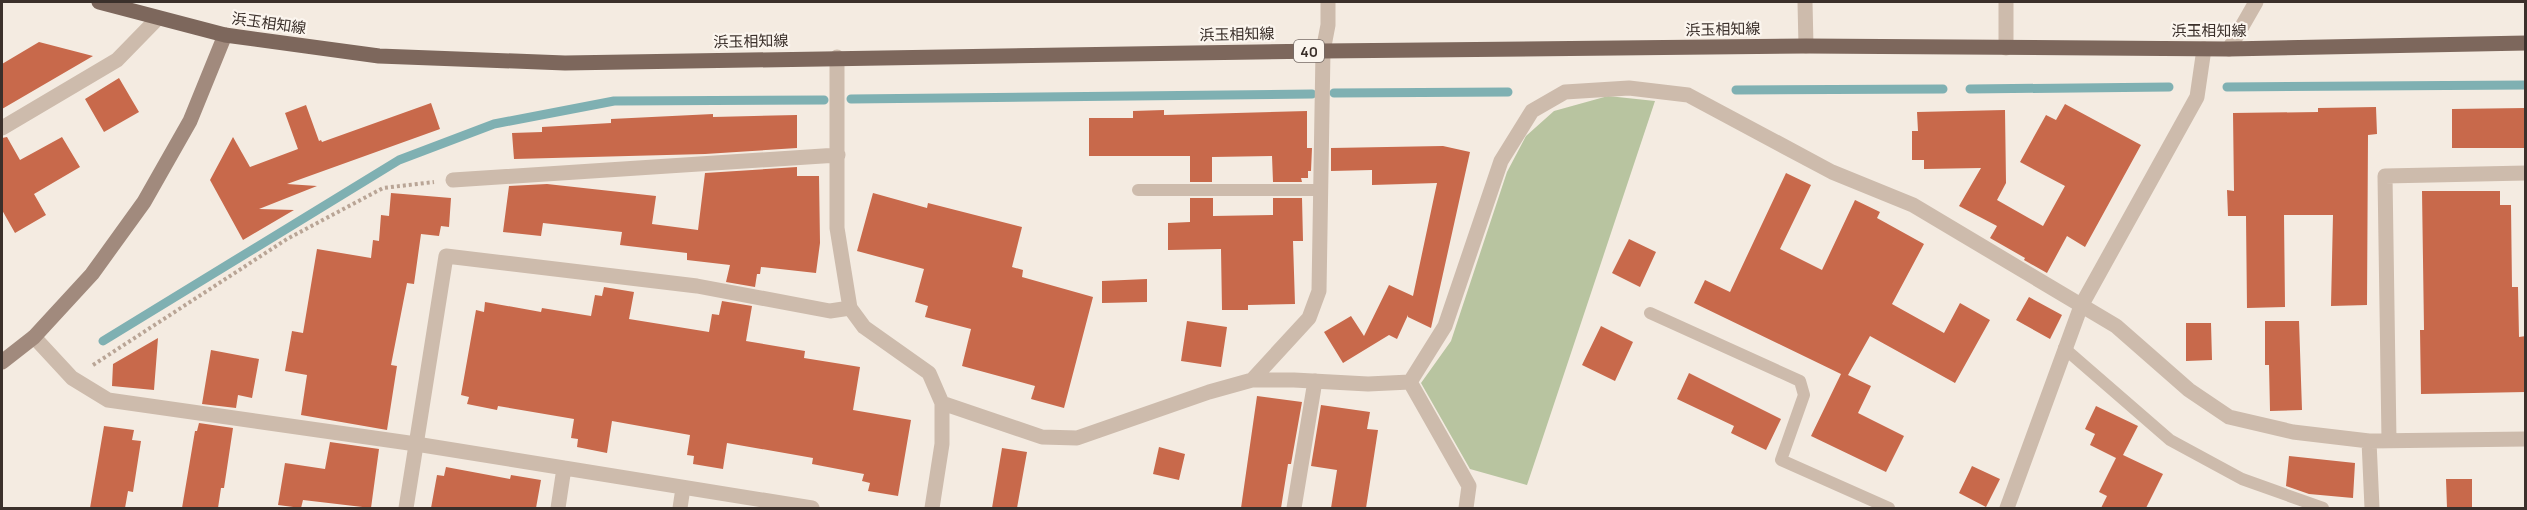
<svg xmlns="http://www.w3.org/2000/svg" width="2527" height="510" font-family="Manrope,'Noto Sans JP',sans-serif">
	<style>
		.green { fill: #b8c4a0 }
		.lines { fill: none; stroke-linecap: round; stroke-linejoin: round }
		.stream { stroke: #7fb0b2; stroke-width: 9 }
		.building { fill: #c8694b }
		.path { stroke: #b9a596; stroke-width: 4; stroke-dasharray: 3 3; stroke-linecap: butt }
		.lane { stroke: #cdbbac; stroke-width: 12 }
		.street { stroke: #cdbbac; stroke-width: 15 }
		.secondary { stroke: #a18a7d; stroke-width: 15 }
		.primary { stroke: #7d675c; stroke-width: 15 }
		.labels { text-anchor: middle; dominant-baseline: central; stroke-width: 4.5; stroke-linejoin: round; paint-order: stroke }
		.shield { fill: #fbf5ee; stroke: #756b66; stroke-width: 1.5 }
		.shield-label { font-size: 14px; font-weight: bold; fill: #3b302b }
		.street-label { font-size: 15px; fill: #3b302b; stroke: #fbf5ee }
	</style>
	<rect width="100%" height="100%" fill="#f4ebe1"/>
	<path class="green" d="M 1608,96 L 1655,101 L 1527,485 L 1470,469 L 1421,383 L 1451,341 L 1507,172 L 1526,136 L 1554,111 Z"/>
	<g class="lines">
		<path class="stream" d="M 2227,87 L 2526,85
			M 1970,89 L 2169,87
			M 1736,90 L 1943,89
			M 1334,93 L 1508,92
			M 851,99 L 1312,94
			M 103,341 L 399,160 L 494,124 L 614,101 L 824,100"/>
	</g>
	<path class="building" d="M 39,42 L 93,56 L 2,109 L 2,64 Z
		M 119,78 L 139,112 L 104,132 L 85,99 Z
		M 431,103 L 440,129 L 287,184 L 317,186 L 259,209 L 294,210 L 243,240 L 210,180 L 233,137 L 250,167 L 298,149 L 285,113 L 306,105 L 319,141 L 321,140 L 322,142 Z
		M 2065,104 L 2141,145 L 2085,247 L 2067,236 L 2047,273 L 2024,260 L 2025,258 L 1990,238 L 1997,226 L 1959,206 L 1981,168 L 1924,169 L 1924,160 L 1912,160 L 1912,131 L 1918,131 L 1917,112 L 2005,110 L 2006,183 L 1997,200 L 2043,226 L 2065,186 L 2020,162 L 2046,115 L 2056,120 Z
		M 2376,107 L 2377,134 L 2368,135 L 2367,305 L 2331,306 L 2333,215 L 2284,215 L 2285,307 L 2247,308 L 2246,216 L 2228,216 L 2227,190 L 2234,191 L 2233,113 L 2318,112 L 2318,108 Z
		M 2526,108 L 2526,148 L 2452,148 L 2452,109 Z
		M 1164,110 L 1164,115 L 1307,111 L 1307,148 L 1312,148 L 1311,171 L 1308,171 L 1308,178 L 1301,178 L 1302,182 L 1273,182 L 1272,156 L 1212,157 L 1212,182 L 1190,182 L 1190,156 L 1089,156 L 1089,118 L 1133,118 L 1133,111 Z
		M 713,114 L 713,117 L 797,115 L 797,148 L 705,154 L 514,159 L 512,133 L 542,132 L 542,127 L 611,123 L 611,119 Z
		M 7,137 L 20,160 L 62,137 L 80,167 L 34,194 L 46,215 L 15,233 L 2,210 L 2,138 Z
		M 1443,146 L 1470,152 L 1431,328 L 1408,317 L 1408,315 L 1397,339 L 1389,335 L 1343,363 L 1324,332 L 1351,316 L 1364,336 L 1389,285 L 1413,296 L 1437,183 L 1372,185 L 1372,170 L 1331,171 L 1331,148 Z
		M 797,167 L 797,176 L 819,176 L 820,243 L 816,273 L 761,267 L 760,274 L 757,274 L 755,287 L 726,282 L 730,265 L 687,260 L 687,253 L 620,245 L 622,232 L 543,223 L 541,236 L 503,232 L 509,186 L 547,184 L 656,196 L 652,224 L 698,230 L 705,173 Z
		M 1786,173 L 1811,185 L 1780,249 L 1822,270 L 1855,200 L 1880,212 L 1877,218 L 1924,244 L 1892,304 L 1944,333 L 1960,303 L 1990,320 L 1955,383 L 1870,336 L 1848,375 L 1871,386 L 1858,413 L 1904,436 L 1886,472 L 1811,436 L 1841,374 L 1694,303 L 1705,280 L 1730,292 Z
		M 2422,191 L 2500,191 L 2500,205 L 2511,205 L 2512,287 L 2518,287 L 2519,337 L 2526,336 L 2526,392 L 2421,394 L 2420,330 L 2424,330 Z
		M 391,193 L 451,198 L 449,227 L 441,226 L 439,236 L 421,234 L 414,284 L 407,283 L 391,365 L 397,366 L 387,430 L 301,415 L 307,375 L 285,371 L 292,331 L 303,333 L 317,249 L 371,258 L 373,240 L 379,241 L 381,215 L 389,216 Z
		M 873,193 L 927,208 L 928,203 L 1022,227 L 1012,267 L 1023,270 L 1022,277 L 1093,297 L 1064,408 L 1031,399 L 1035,386 L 962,366 L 971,329 L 925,317 L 928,306 L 915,302 L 924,269 L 857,251 Z
		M 1190,198 L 1213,198 L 1213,216 L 1273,215 L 1273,198 L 1302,198 L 1303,241 L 1293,241 L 1295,304 L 1248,305 L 1248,310 L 1222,310 L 1221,249 L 1168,250 L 1168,223 L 1190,222 Z
		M 1629,239 L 1656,252 L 1640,287 L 1612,273 Z
		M 1147,279 L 1147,302 L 1102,303 L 1102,281 Z
		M 604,287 L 634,292 L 629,319 L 709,332 L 712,314 L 719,315 L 722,301 L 752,306 L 746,341 L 805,351 L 804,358 L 860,367 L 853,410 L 911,420 L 898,496 L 868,491 L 870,483 L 862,481 L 864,474 L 812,464 L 813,458 L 727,443 L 723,469 L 693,464 L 694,456 L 687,455 L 690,435 L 612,421 L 607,453 L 577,447 L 578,439 L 571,438 L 574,419 L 498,406 L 497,410 L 467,404 L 469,397 L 461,395 L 476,310 L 484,312 L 485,302 L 541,312 L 542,308 L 591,316 L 595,295 L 602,296 Z
		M 2029,297 L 2062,315 L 2050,339 L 2016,320 Z
		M 1187,321 L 1227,327 L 1221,367 L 1181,361 Z
		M 2265,321 L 2299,321 L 2302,410 L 2270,411 L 2269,365 L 2265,365 Z
		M 2186,323 L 2211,323 L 2212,360 L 2186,361 Z
		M 1601,326 L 1633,342 L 1615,381 L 1582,365 Z
		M 158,338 L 154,390 L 112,386 L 113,364 Z
		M 211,350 L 259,359 L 252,398 L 238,395 L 236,408 L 202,404 Z
		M 1689,373 L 1781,419 L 1766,450 L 1731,433 L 1734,426 L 1677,399 Z
		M 1257,396 L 1302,402 L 1291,464 L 1288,464 L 1281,508 L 1241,508 Z
		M 1321,405 L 1370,412 L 1367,429 L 1378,430 L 1366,508 L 1331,508 L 1337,470 L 1311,466 Z
		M 2096,406 L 2138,426 L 2123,455 L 2163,474 L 2146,508 L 2101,508 L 2107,496 L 2099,492 L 2116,458 L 2090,445 L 2095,434 L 2085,429 Z
		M 199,423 L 233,428 L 224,488 L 221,488 L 218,508 L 182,508 L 195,431 L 197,431 Z
		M 104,426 L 134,430 L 132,440 L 141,441 L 133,492 L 128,491 L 125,508 L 90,508 Z
		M 330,442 L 379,449 L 371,508 L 303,500 L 301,508 L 278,505 L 285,463 L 325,469 Z
		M 1159,447 L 1185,454 L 1179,480 L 1153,474 Z
		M 1002,448 L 1027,452 L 1017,508 L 992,508 Z
		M 2289,456 L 2355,463 L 2353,498 L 2309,494 L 2286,486 Z
		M 1972,466 L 2000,479 L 1986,507 L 1959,493 Z
		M 446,467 L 510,479 L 511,475 L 541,480 L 536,508 L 431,508 L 437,475 L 444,476 Z
		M 2446,479 L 2472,479 L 2472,508 L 2447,508 Z"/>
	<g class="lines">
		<path class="path" d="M 93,365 L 287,239 L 383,188 L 434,182"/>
		<path class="lane" d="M 1138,190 L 1321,190
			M 1650,313 L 1800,381 L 1804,395 L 1781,460 L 1889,508
			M 2064,348 L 2170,440 L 2242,479 L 2323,508"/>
		<path class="street" d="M 1805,2 L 1806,46
			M 2006,2 L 2006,48
			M 2229,49 L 2256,2
			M 837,57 L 837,228 L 850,308 L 864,327 L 929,373 L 942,403 L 942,444 L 932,508
			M 2,128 L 117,60 L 158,18
			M 453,180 L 838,155
			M 34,337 L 72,378 L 108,400 L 416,444 L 812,508
			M 1252,380 L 1309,318 L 1319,291 L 1323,51 L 1328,25 L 1328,2
			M 1410,382 L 1445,326 L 1501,161 L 1532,111 L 1565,92 L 1629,88 L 1688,95 L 1832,172 L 1913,205 L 2116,326 L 2189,390 L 2229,417 L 2293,432 L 2369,441 L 2526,439
			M 1410,382 L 1469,486 L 1466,508
			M 942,403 L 1042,437 L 1077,438 L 1209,392 L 1252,380 L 1294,380 L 1368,384 L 1410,382
			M 2389,440 L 2385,176 L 2526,173
			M 2369,441 L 2372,508
			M 406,508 L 446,256 L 697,286 L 830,311 L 850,308
			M 558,508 L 564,468
			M 680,508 L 683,488
			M 1294,508 L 1315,381
			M 2007,508 L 2081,306 L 2197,97 L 2204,49"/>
		<path class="secondary" d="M 2,362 L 34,337 L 92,274 L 144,202 L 190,121 L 225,35"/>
		<path class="primary" d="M 99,2 L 225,35 L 379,56 L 565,63 L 1323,51 L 1806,46 L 2229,49 L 2526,43"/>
	</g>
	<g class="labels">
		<rect class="shield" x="1294" y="40" width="30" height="22" rx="4.5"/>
		<g class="shield-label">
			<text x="1309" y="51">40</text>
		</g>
		<g class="street-label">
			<text transform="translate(269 23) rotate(8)">浜玉相知線</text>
			<text transform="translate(1723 29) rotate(-1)">浜玉相知線</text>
			<text x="2209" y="30">浜玉相知線</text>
			<text transform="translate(1237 34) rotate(-1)">浜玉相知線</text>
			<text transform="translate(751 41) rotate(-1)">浜玉相知線</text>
		</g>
	</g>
	<rect width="2527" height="510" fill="none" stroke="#3b302b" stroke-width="6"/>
</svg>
